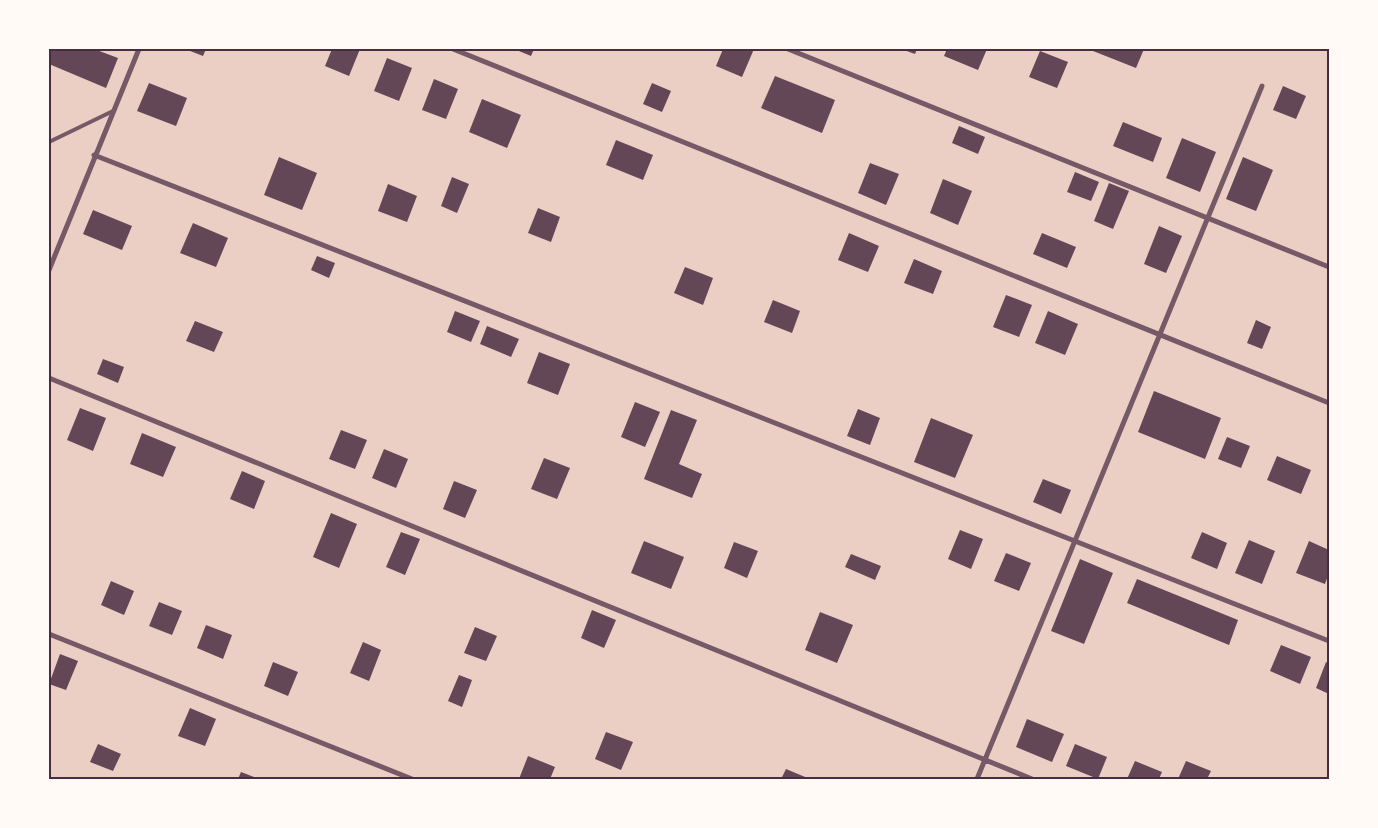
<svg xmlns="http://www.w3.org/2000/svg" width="1378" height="828" font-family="Inter,sans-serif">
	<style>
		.green { fill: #ebcfc5 }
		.building { fill: #644757 }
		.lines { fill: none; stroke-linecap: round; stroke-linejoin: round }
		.service { stroke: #755966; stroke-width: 4 }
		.minor { stroke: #755966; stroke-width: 5 }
		.neatline { fill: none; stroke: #4a2c40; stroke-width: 2 }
	</style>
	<rect width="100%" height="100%" fill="#f7e1d7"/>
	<path class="green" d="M 49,49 L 1329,49 L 1329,779 L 49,779 Z"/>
	<path class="building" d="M 49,49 L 94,49 L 118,58 L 106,88 L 49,64 Z
		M 185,49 L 206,49 L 203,56 Z
		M 332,49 L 360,49 L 349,76 L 325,66 Z
		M 514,49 L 534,49 L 531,56 Z
		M 723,49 L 754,49 L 742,77 L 716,66 Z
		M 901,49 L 917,49 L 915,54 Z
		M 947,49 L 987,49 L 978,70 L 944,56 Z
		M 1093,49 L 1144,49 L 1136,68 L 1093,51 Z
		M 1040,51 L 1068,62 L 1057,88 L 1029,77 Z
		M 387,58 L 412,68 L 399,101 L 374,91 Z
		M 775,76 L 835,100 L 822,133 L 761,108 Z
		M 434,79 L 458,89 L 446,119 L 422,110 Z
		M 149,83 L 187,98 L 176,126 L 137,111 Z
		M 652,83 L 671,91 L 662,112 L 643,104 Z
		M 1283,86 L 1306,96 L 1296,119 L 1273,110 Z
		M 482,99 L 521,115 L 507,148 L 469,132 Z
		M 1123,122 L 1162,138 L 1153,162 L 1113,146 Z
		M 959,126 L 985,137 L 978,154 L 952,143 Z
		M 1182,138 L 1216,152 L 1200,192 L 1166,178 Z
		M 616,140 L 653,155 L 643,180 L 606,165 Z
		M 279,157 L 317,173 L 302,210 L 264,195 Z
		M 1243,157 L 1273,170 L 1256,211 L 1226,199 Z
		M 870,163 L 899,174 L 886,205 L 858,193 Z
		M 1075,172 L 1099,182 L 1091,201 L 1067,192 Z
		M 452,177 L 469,184 L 457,213 L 441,206 Z
		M 943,179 L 972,191 L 958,225 L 930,213 Z
		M 1109,183 L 1129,191 L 1113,229 L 1094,221 Z
		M 388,184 L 417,196 L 407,222 L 378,211 Z
		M 538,208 L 560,217 L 551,242 L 528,233 Z
		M 93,210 L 132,226 L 122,250 L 83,234 Z
		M 193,223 L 228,238 L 216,267 L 180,253 Z
		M 1159,226 L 1182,236 L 1166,273 L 1144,264 Z
		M 849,233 L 879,246 L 868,272 L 838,260 Z
		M 1042,233 L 1076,247 L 1067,268 L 1033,254 Z
		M 317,256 L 335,263 L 329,278 L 311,270 Z
		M 914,259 L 942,271 L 933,294 L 904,283 Z
		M 685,267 L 713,278 L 703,305 L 674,293 Z
		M 1006,295 L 1032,305 L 1019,337 L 993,327 Z
		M 773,300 L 800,311 L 792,333 L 764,322 Z
		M 455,311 L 480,321 L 471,342 L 447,332 Z
		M 1048,311 L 1078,324 L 1065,355 L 1035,343 Z
		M 1256,320 L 1271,327 L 1262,349 L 1247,343 Z
		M 195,321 L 223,332 L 214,352 L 186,341 Z
		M 487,326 L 519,339 L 511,357 L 480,344 Z
		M 539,352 L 570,364 L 558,395 L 527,383 Z
		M 103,359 L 124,367 L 118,383 L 97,374 Z
		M 1154,391 L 1221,418 L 1205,459 L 1138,432 Z
		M 635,402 L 660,412 L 645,447 L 621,437 Z
		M 80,408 L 106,418 L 93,451 L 67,440 Z
		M 858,409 L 880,418 L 870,445 L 847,436 Z
		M 671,410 L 697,420 L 679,464 L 702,474 L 692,498 L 644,479 Z
		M 931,418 L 973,435 L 955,478 L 914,462 Z
		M 341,430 L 367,440 L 355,469 L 329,459 Z
		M 142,433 L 176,447 L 163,477 L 130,464 Z
		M 1227,437 L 1250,446 L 1241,468 L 1218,459 Z
		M 384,449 L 408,459 L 396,488 L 372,478 Z
		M 1277,456 L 1311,470 L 1301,494 L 1267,480 Z
		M 544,458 L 570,468 L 557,499 L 531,489 Z
		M 242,471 L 265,481 L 254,509 L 230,499 Z
		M 1043,479 L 1071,490 L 1061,514 L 1033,502 Z
		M 454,481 L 477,490 L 465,518 L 443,509 Z
		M 331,513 L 357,524 L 339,568 L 313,557 Z
		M 960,530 L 983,539 L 971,569 L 948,559 Z
		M 401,532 L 420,539 L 405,575 L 386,567 Z
		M 1202,532 L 1227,543 L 1217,569 L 1191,558 Z
		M 1249,540 L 1275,551 L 1262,584 L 1235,573 Z
		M 644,541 L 684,557 L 671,589 L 631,573 Z
		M 1309,541 L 1329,550 L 1329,573 L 1325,584 L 1296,573 Z
		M 734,542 L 758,551 L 747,578 L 724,568 Z
		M 1006,553 L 1031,563 L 1019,591 L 994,581 Z
		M 851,554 L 881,566 L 875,580 L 845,567 Z
		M 1080,559 L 1113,573 L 1084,644 L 1051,631 Z
		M 1137,579 L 1238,620 L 1229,645 L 1127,603 Z
		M 111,581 L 134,591 L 124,615 L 101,605 Z
		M 159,602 L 182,611 L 172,635 L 149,626 Z
		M 592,610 L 616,620 L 604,648 L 581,638 Z
		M 820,612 L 853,625 L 837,663 L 805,650 Z
		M 206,625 L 232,635 L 223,659 L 197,648 Z
		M 475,627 L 497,636 L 486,661 L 464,653 Z
		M 363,642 L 381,650 L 369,681 L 350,673 Z
		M 1281,645 L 1311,657 L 1300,684 L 1270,671 Z
		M 60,654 L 78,661 L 66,690 L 49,684 Z
		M 273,662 L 298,672 L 288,696 L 264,686 Z
		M 1326,662 L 1329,663 L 1329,694 L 1316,688 Z
		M 459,675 L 472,680 L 462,707 L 448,701 Z
		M 190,708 L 216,719 L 205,746 L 178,736 Z
		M 1027,719 L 1064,734 L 1052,762 L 1016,747 Z
		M 606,732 L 633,742 L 621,770 L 595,759 Z
		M 98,744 L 121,754 L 113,771 L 90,762 Z
		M 1075,744 L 1107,757 L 1098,779 L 1066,766 Z
		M 528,756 L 555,767 L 550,779 L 519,779 Z
		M 1135,761 L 1162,772 L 1159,779 L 1127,779 Z
		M 1186,761 L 1211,771 L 1207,779 L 1178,779 Z
		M 786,769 L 810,779 L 781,779 Z
		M 241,772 L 259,779 L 238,779 Z"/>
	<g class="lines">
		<path class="service" d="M 49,142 L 113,111"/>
		<path class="minor" d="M 453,49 L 1329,403
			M 788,49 L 1329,267
			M 94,155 L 1329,641
			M 49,270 L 139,49
			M 49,378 L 1032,779
			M 49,634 L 412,779
			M 977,779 L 1262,86"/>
	</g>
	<rect width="1378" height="828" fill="none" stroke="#fffaf5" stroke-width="100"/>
	<rect x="50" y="50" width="1278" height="728" class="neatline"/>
</svg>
